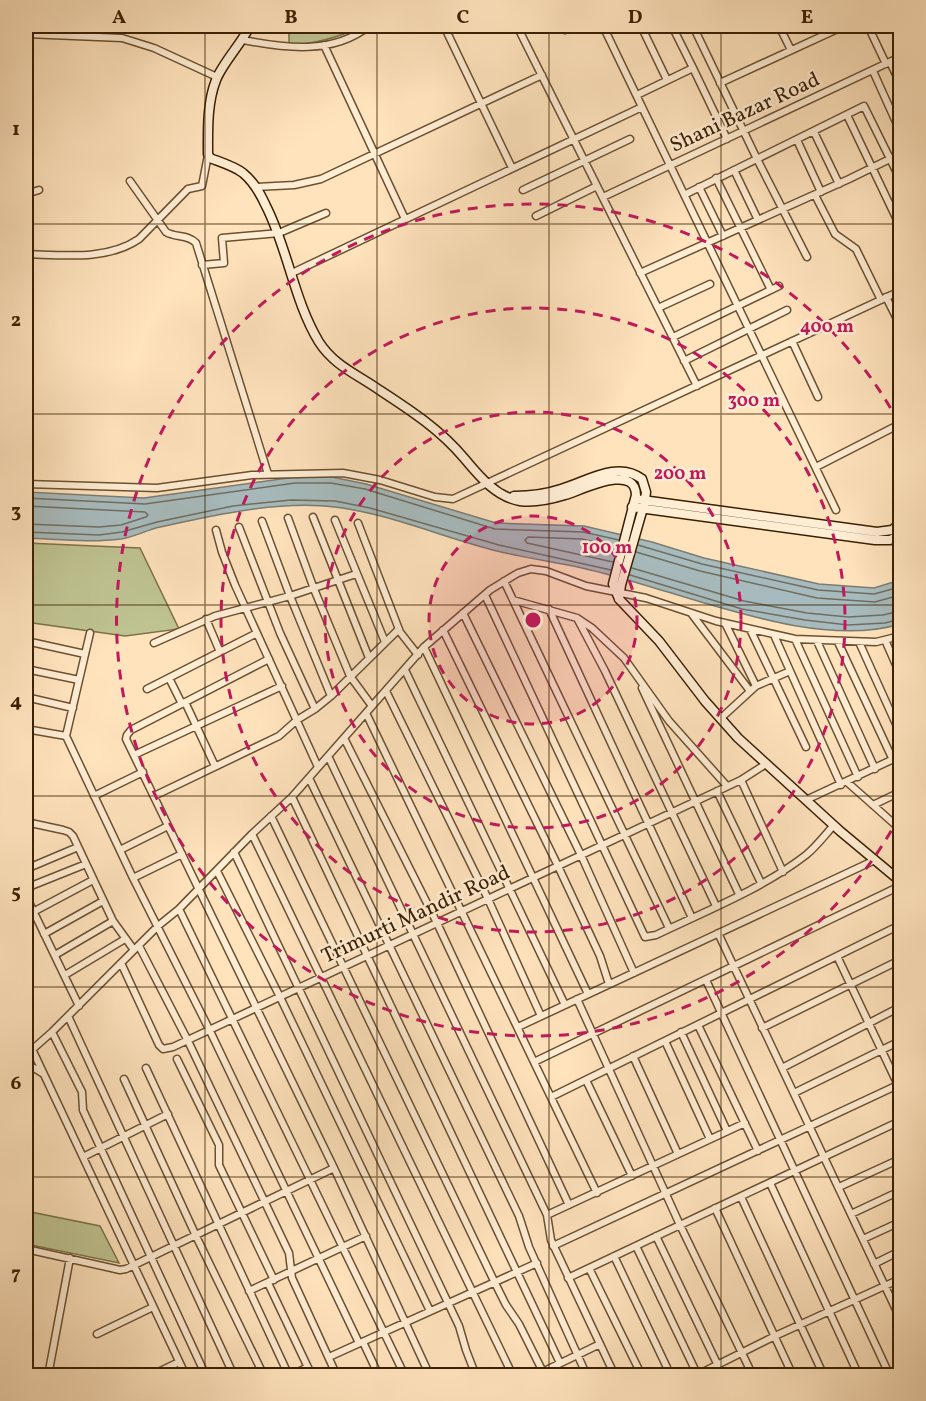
<svg xmlns="http://www.w3.org/2000/svg" width="926" height="1401" font-family="Vollkorn,serif">
	<style>
		.green { fill: #bfc492; stroke: #7c724a; stroke-width: 1.5 }
		.water { fill: #a7bbbe; stroke: #7b7d73; stroke-width: 1.5 }
		.lines { fill: none; stroke-linecap: round; stroke-linejoin: round }
		.shore { stroke: #706e60; stroke-width: 1.5 }
		.street-casing { stroke: #6b5131; stroke-width: 9 }
		.secondary-casing { stroke: #3a2002; stroke-width: 11 }
		.street { stroke: #ffedd4; stroke-width: 6 }
		.secondary { stroke: #ffedd4; stroke-width: 8 }
		.grid { fill: none; stroke: #3a2002; stroke-width: 1.5; stroke-opacity: 0.55 }
		.ring { fill: none; stroke: #c2185b; stroke-width: 3; stroke-dasharray: 10 8 }
		.labels { text-anchor: middle; dominant-baseline: central; stroke-width: 5; stroke-linejoin: round; paint-order: stroke }
		.street-label { font-size: 21px; fill: #3a2002; stroke: #ffedd4 }
		.centre { fill: #c2185b; stroke: #ffedd4; stroke-width: 3 }
		.ring-label { font-size: 18px; text-anchor: middle; font-weight: bold; fill: #c2185b; stroke: #ffedd4; stroke-width: 5; stroke-linejoin: round; paint-order: stroke }
		.neatline { fill: none; stroke: #3a2002; stroke-width: 2 }
		.grid-label { font-size: 20px; text-anchor: middle; font-weight: bold; fill: #3a2002 }
	</style>
	<rect width="100%" height="100%" fill="#ffe3bd"/>
	<filter id="stains"><feTurbulence type="fractalNoise" baseFrequency=".00333" numOctaves="4"/><feColorMatrix values="0 0 0 0 .2 0 0 0 0 .09 0 0 0 0 .02 0 0 0 .5 -.17"/></filter>
	<radialGradient id="worn" r=".72"><stop offset=".6" stop-color="#630" stop-opacity="0"/><stop offset="1" stop-color="#630" stop-opacity=".3"/></radialGradient>
	<path class="green" d="M 289,26 L 362,26 C 340,37 314,44 289,45 Z
		M 26,543 L 140,548 L 179,629 L 125,636 L 26,622 Z
		M 26,1211 L 100,1226 L 119,1263 L 26,1244 Z"/>
	<path class="water" d="M 295,477 L 332,477 L 366,484 L 496,523 L 584,526 L 652,542 L 704,558 L 819,584 L 874,588 L 900,580 L 900,624 C 830,646 729,610 661,590 C 635,582 609,574 582,568 C 554,562 525,558 497,551 C 444,538 391,514 335,507 C 280,500 214,515 160,527 C 147,530 134,537 121,539 C 89,543 57,539 26,538 L 26,492 L 144,498 Z"/>
	<g class="lines">
		<path class="shore" d="M 26,498 L 145,504 L 295,483 L 331,483 L 365,489 L 495,529 L 583,532 L 619,540
			M 26,506 L 145,512 L 148,515 L 146,517 L 121,525 L 99,527 L 26,524
			M 26,532 L 99,535 L 122,532 L 157,522 L 233,506 L 291,500 L 335,501 L 370,508 L 499,545 L 611,570
			M 638,545 L 702,564 L 818,590 L 874,594 L 900,587
			M 636,552 L 700,571 L 817,598 L 875,602 L 900,595
			M 613,562 L 527,543 L 525,540 L 528,537 L 582,539 L 617,547
			M 632,568 L 744,601 L 807,613 L 848,617 L 883,615 L 900,611
			M 630,575 L 742,609 L 805,620 L 848,625 L 885,623 L 900,619"/>
		<g class="street-casing">
			<path id="street" d="M 444,26 L 512,168
				M 517,26 L 697,386
				M 562,26 L 565,30
				M 603,26 L 836,510
				M 641,26 L 667,80
				M 672,26 L 693,68
				M 693,26 L 757,159 L 807,257
				M 779,26 L 791,50
				M 868,26 L 886,64
				M 606,31 L 618,26
				M 26,34 L 122,38 L 154,48 L 217,77
				M 243,40 C 284,48 333,55 369,26
				M 324,45 L 405,219
				M 890,62 L 900,83
				M 873,71 L 900,131
				M 720,83 L 844,26
				M 637,95 L 693,68 L 727,139
				M 847,115 L 900,226
				M 814,132 L 839,184
				M 797,140 L 821,192
				M 734,170 L 758,220
				M 716,178 L 771,290
				M 130,181 L 166,232 C 175,238 188,234 196,243 L 268,474
				M 256,187 L 294,185 L 321,179 L 542,75
				M 699,187 L 723,236
				M 523,190 L 630,139
				M 26,194 L 39,190
				M 686,194 L 864,106 L 900,179
				M 815,195 L 835,234 L 856,249 L 881,300
				M 603,197 L 900,57
				M 536,216 L 597,186
				M 26,254 C 62,255 107,261 139,239 L 188,189 L 202,186 L 208,155
				M 202,265 L 224,263 L 222,238 L 279,233 L 326,213
				M 292,273 L 642,107
				M 640,273 L 849,179 L 900,154
				M 886,297 L 900,325
				M 658,308 L 710,284
				M 673,337 L 779,286
				M 792,341 L 818,397
				M 684,361 L 787,310
				M 816,467 L 900,424
				M 26,484 L 157,488 L 252,475 L 343,473 L 380,480 L 435,497 L 453,499 L 900,291
				M 313,517 L 369,658
				M 288,518 L 314,589 L 350,676 L 372,706
				M 335,520 L 385,642
				M 262,521 L 290,596 L 331,696
				M 358,523 L 400,632 L 418,655
				M 239,527 L 280,633 L 315,709
				M 216,530 L 222,552 L 235,585 L 318,767
				M 504,581 L 669,928
				M 485,595 L 645,937 L 656,935 C 706,911 762,889 806,855 C 816,847 825,835 834,825
				M 513,600 L 577,618 L 592,628 L 624,658 L 669,721 L 727,786
				M 549,609 L 692,918
				M 463,613 L 581,855 L 634,973
				M 691,613 L 750,691
				M 577,618 L 605,671 L 716,906
				M 206,619 L 220,652
				M 725,623 L 756,686
				M 750,629 L 806,747
				M 443,630 L 558,866 L 600,956 L 609,984
				M 90,633 L 66,736 L 133,878 L 210,1031 L 359,1343
				M 774,635 L 841,785
				M 795,639 L 858,777
				M 885,640 L 900,674
				M 26,641 L 85,654
				M 817,641 L 875,769
				M 838,642 L 893,760
				M 859,642 L 900,733
				M 154,643 L 215,616 L 290,596 L 356,574
				M 424,647 L 588,994
				M 269,659 L 131,730 L 127,735 L 126,739 L 334,1168 L 430,1376
				M 26,669 L 79,680
				M 405,670 L 565,1005
				M 169,678 L 182,704
				M 642,688 L 739,894
				M 147,689 L 257,633
				M 386,691 L 488,899 L 541,1016
				M 26,697 L 73,708
				M 185,702 L 215,766
				M 366,713 L 597,1193
				M 720,719 L 756,686 L 790,671
				M 26,729 L 66,736
				M 344,738 L 437,923 L 569,1205
				M 134,755 L 282,686
				M 328,756 L 547,1215 L 551,1240 L 600,1344
				M 309,778 L 519,1216 L 529,1247 L 587,1376
				M 741,780 L 783,872
				M 847,782 L 900,829
				M 717,791 L 761,883
				M 94,796 L 143,772
				M 154,796 L 279,736 L 297,720 L 315,709 L 331,696 L 399,629
				M 292,797 L 560,1363
				M 806,800 L 900,756
				M 873,805 L 900,792
				M 271,816 L 495,1283 L 506,1305 L 519,1324 L 545,1376
				M 26,822 L 63,830 L 69,832 L 73,836 L 113,921 L 134,950
				M 252,834 L 513,1376
				M 120,850 L 168,826
				M 234,852 L 459,1326 L 466,1350 L 476,1376
				M 26,869 L 78,847
				M 217,871 L 280,997 L 430,1311
				M 133,878 L 182,854
				M 26,888 L 86,864
				M 26,896 L 79,1006
				M 179,909 L 405,1376
				M 33,912 L 93,880
				M 718,933 L 900,1318
				M 44,934 L 103,901
				M 139,946 L 188,1041 L 289,1253 L 292,1278 L 337,1376
				M 55,955 L 113,921
				M 837,956 L 898,1085
				M 121,963 L 159,1045 L 163,1049 L 173,1047 L 741,780 L 766,764
				M 65,975 L 125,939
				M 706,980 L 890,1376
				M 577,999 L 680,1225 L 753,1376
				M 68,1016 L 234,1376
				M 698,1025 L 758,1151
				M 518,1027 L 875,860
				M 762,1028 L 900,960
				M 52,1032 L 82,1092 L 83,1110 L 206,1376
				M 681,1032 L 727,1131
				M 665,1041 L 710,1139
				M 32,1049 L 186,1376
				M 26,1055 L 52,1032 L 158,926 L 179,909 L 252,834 L 292,797 L 424,647 L 490,590 L 518,573 L 531,569 L 546,571 L 586,586 L 646,598 L 716,621 L 795,639 L 876,642 L 900,636
				M 633,1056 L 678,1154
				M 177,1059 L 219,1145 L 219,1165 L 274,1280
				M 534,1062 L 900,886
				M 26,1066 L 34,1068 L 42,1073
				M 146,1068 L 289,1376
				M 782,1068 L 900,1007
				M 124,1079 L 196,1236 L 264,1376
				M 586,1080 L 632,1176
				M 794,1093 L 900,1041
				M 551,1097 L 900,925
				M 83,1157 L 168,1114
				M 770,1183 L 859,1376
				M 839,1187 L 900,1159
				M 741,1197 L 824,1376
				M 715,1208 L 793,1376
				M 851,1214 L 900,1191
				M 547,1215 L 745,1123
				M 656,1236 L 723,1376
				M 863,1239 L 900,1222
				M 553,1246 L 900,1084
				M 636,1246 L 698,1376
				M 26,1249 L 120,1270 L 126,1269 L 334,1168
				M 614,1256 L 671,1376
				M 874,1264 L 900,1251
				M 589,1268 L 642,1376
				M 568,1278 L 900,1121
				M 268,1283 L 312,1376
				M 249,1291 L 366,1236
				M 97,1334 L 153,1307
				M 363,1342 L 379,1376
				M 329,1357 L 537,1263
				M 48,1376 L 70,1258
				M 150,1376 L 179,1362
				M 290,1376 L 308,1367
				M 534,1376 L 600,1344 L 615,1376
				M 695,1376 L 775,1336 L 900,1279"/>
		</g>
		<g class="secondary-casing">
			<path id="secondary" d="M 250,26 C 241,44 222,64 216,80 C 207,103 208,130 208,154 L 210,158 C 220,162 234,166 243,173 C 254,182 260,193 266,206 C 288,249 294,301 319,342 C 333,364 354,373 375,387 C 407,408 439,428 464,458 C 479,476 496,497 520,501 C 535,503 552,499 565,495 C 580,491 635,462 636,495 L 613,584 L 619,599 L 659,641 L 705,701 L 738,738 L 840,831 L 900,881
				M 514,496 C 530,496 546,494 561,489 C 586,482 617,460 642,479 L 646,492 L 645,501 L 621,585 L 619,599
				M 635,499 L 877,532 L 892,530 L 900,524
				M 632,507 L 875,540 L 890,540 L 900,535"/>
		</g>
		<use href="#street" class="street"/>
		<use href="#secondary" class="secondary"/>
	</g>
	<path class="grid" d="M 205,26 L 205,1376M 377,26 L 377,1376M 549,26 L 549,1376M 721,26 L 721,1376M 26,224 L 900,224M 26,414 L 900,414M 26,605 L 900,605M 26,796 L 900,796M 26,987 L 900,987M 26,1177 L 900,1177"/>
	<circle cx="533" cy="620" r="104" fill="#c2185b" fill-opacity=".12"/>
	<g class="ring">
		<circle cx="533" cy="620" r="104"/>
		<circle cx="533" cy="620" r="208"/>
		<circle cx="533" cy="620" r="312"/>
		<path d="M900 815A416 416 0 1 1 900 425"/>
	</g>
	<g class="labels">
		<g class="street-label">
			<text transform="translate(745 113) rotate(-25)">Shani Bazar Road</text>
			<text transform="translate(416 915) rotate(-25)">Trimurti Mandir Road</text>
		</g>
	</g>
	<circle cx="533" cy="620" r="9" class="centre"/>
	<g class="ring-label">
		<text x="827" y="332">400 m</text>
		<text x="754" y="406">300 m</text>
		<text x="680" y="479">200 m</text>
		<text x="607" y="553">100 m</text>
	</g>
	<rect width="926" height="1401" fill="none" stroke="#ffe3bd" stroke-width="66"/>
	<rect x="33" y="33" width="860" height="1335" class="neatline"/>
	<g class="grid-label">
		<text x="119" y="23">A</text>
		<text x="291" y="23">B</text>
		<text x="463" y="23">C</text>
		<text x="635" y="23">D</text>
		<text x="807" y="23">E</text>
		<text x="16" y="135">1</text>
		<text x="16" y="326">2</text>
		<text x="16" y="517">3</text>
		<text x="16" y="707">4</text>
		<text x="16" y="898">5</text>
		<text x="16" y="1089">6</text>
		<text x="16" y="1279">7</text>
	</g>
	<rect width="100%" height="100%" filter="url(#stains)"/>
	<rect width="100%" height="100%" fill="url(#worn)"/>
</svg>
